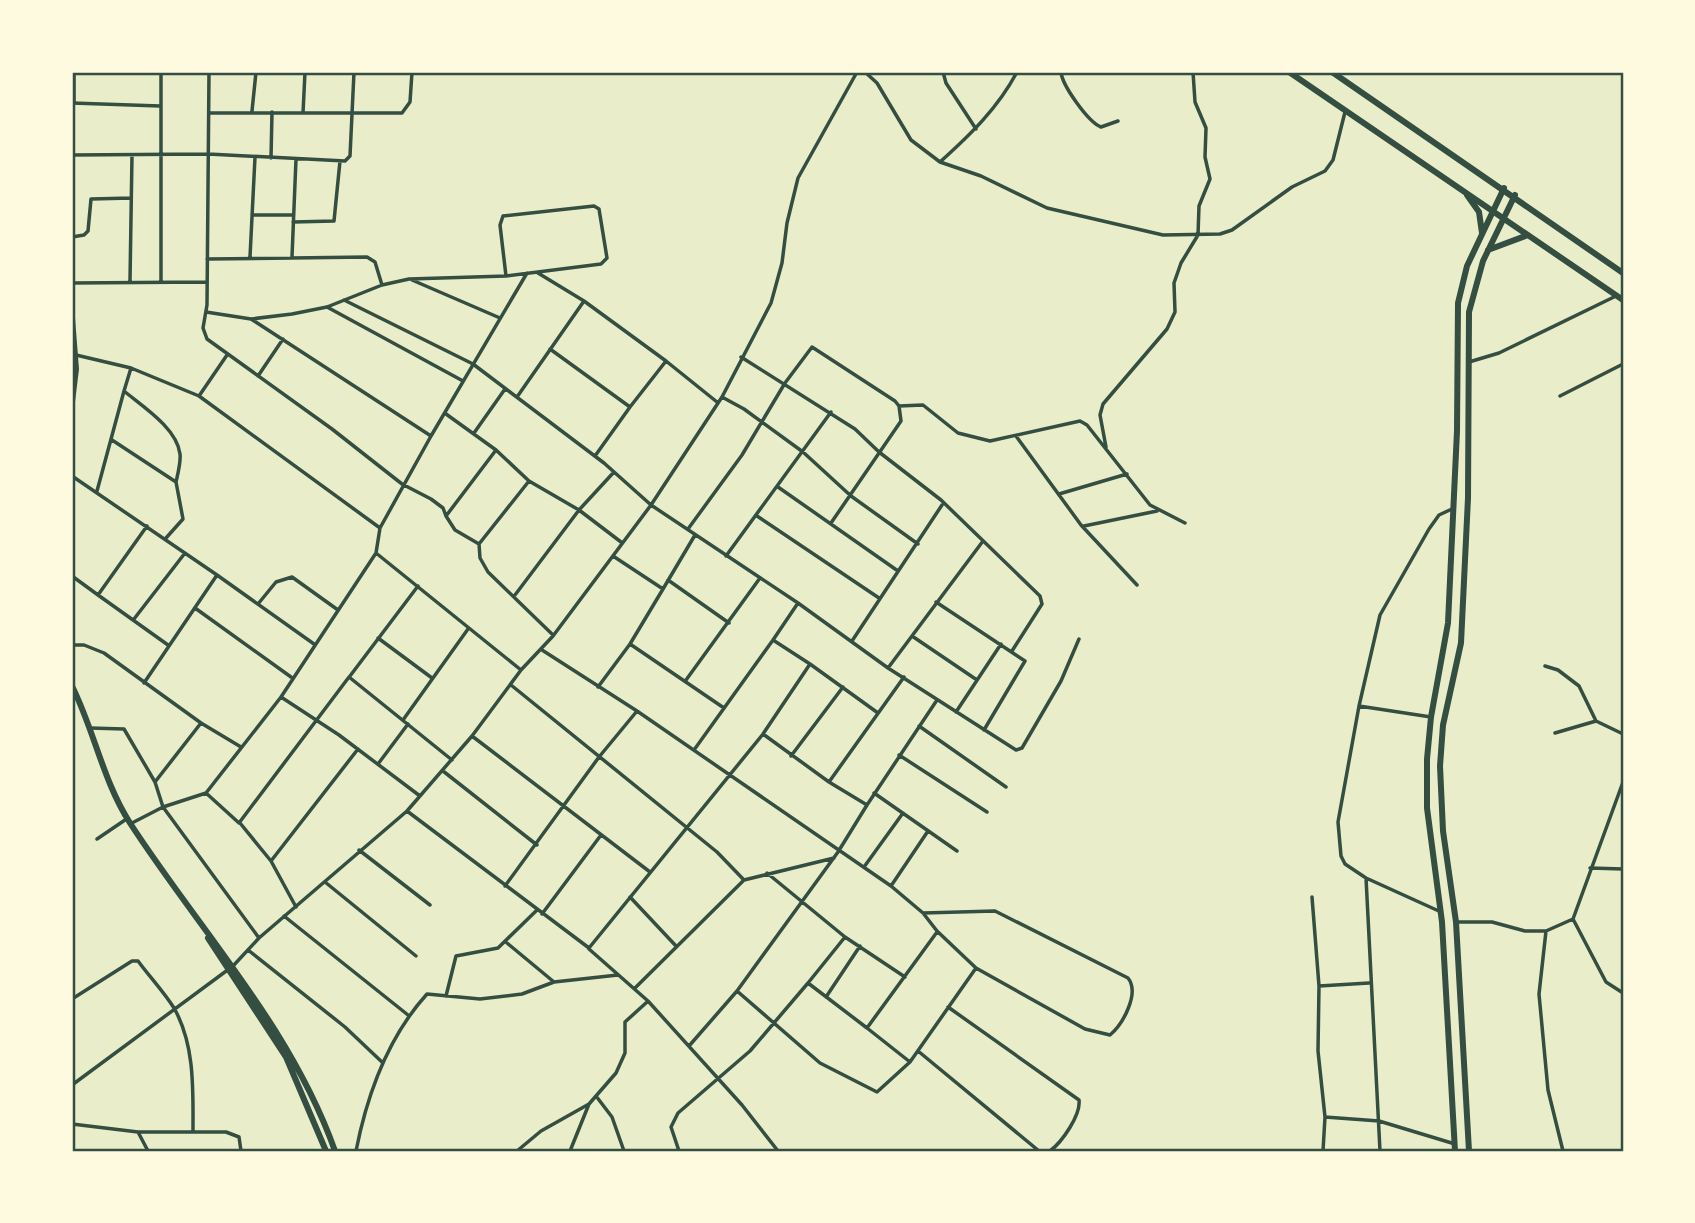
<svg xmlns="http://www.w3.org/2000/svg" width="1695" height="1223" font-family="Quicksand,sans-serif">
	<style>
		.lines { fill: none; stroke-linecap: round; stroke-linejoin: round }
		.minor { stroke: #344e41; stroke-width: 3.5 }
		.primary { stroke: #344e41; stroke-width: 6 }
		.neatline { fill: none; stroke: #344e41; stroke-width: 2.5 }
	</style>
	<rect width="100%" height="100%" fill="#e9edc9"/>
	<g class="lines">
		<path class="minor" d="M 209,72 L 207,305 L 203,328 L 207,339 L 332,429 L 402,484 L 431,499 L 443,508 L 446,516 L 496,450
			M 865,72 L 877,83 L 911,140 L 940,162 L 981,176 L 1047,208 L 1163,235 L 1220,234 L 1232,230 L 1292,187 L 1325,171 L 1333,160 L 1345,112
			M 943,72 L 946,83 L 976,129
			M 1061,72 C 1062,85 1088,122 1101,127 L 1118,121
			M 72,103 L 160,106
			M 74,103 L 74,72
			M 252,111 L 256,72
			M 209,113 L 402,113 L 410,102 L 412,72
			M 303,113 L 305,72
			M 72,155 L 208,154 L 345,161 L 350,156 L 354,72
			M 271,158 L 272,112
			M 940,162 C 970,135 998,108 1017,72
			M 253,215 L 293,215
			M 293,222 L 334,221 L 340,161
			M 72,237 L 84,235 L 88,231 L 91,199 L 131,198
			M 250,257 L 255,157
			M 292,257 L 296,159
			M 207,259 L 367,257 L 375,262 L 382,285
			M 538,273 L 584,301 L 666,361 L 630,407
			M 412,280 L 500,318
			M 130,281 L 132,155
			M 161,281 L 161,72
			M 72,283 L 206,282
			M 327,307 L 463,381
			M 206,312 L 251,319 L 292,314 L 327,307 L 382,285 L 409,279 L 506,276 L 601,264 L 607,258 L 599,209 L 594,206 L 503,216 L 500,225 L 506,276
			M 251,319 L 431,436 L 380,528 L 376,553 L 281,697 L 206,793 L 239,823 L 349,677 L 452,760
			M 550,349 L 630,407 L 595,456
			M 76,355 L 131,368 L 199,396 L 380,528
			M 741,357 L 855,429 L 879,452 L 941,500 L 1040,596 L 1042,604 L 1012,651
			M 666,361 L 717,402
			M 1469,362 L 1499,353 L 1616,296
			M 258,376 L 283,339
			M 124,391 L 131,368
			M 199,396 L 227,355
			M 1560,396 L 1623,364
			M 517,397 L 584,301
			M 722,397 L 744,409 L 803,452 L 851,496 L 918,544
			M 899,406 L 923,405 L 958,433 L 990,441 L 1080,421 L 1087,425 L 1150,505 L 1185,523
			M 446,414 L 496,450 L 529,481 L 579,510 L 621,542
			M 474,433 L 505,389
			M 431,436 L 527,273
			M 1016,436 L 1081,525 L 1137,585
			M 112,440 L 176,482 L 183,519 L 166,538
			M 1106,447 L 1100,415 L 1103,404 L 1167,329 L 1175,312 L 1174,283 L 1181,263 L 1198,235 L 1199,206 L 1210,179 L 1205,157 L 1206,128 L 1195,102 L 1193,72
			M 72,476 L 217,575
			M 529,481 L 479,544 L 480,558 L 488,572 L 553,635
			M 778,487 L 898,571
			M 97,491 L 124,391 C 142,406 177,428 180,454 C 181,462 178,473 176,482
			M 1059,494 L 1127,474
			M 446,516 L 455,530 L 479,544
			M 757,516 L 879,598
			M 147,526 L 98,595 L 168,645
			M 1084,526 L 1157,511
			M 688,529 L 742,455 L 785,383 L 812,347 L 895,401 L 899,406 L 901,421 L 831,523
			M 376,553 L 521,670
			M 613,556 L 663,589 L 695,535
			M 726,556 L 831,412
			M 72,576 L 98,595
			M 668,580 L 729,623
			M 515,595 L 579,510 L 614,472
			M 936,602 L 1025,661 L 984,730
			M 798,603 L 888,668 L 1016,750 L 1022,748 L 1061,681 L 1079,639
			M 258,604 L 276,582 L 292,577 L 338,610
			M 195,608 L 291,677
			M 134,619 L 185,553
			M 912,636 L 977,680
			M 378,638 L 432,678
			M 852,641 L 942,505
			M 630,644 L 663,589
			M 72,645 L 84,645 L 104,653 L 201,723 L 241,747
			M 542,650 L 637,711
			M 810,664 L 878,713
			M 1545,666 L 1558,670 L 1579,686 L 1596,721 L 1623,734
			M 888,668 L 983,541
			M 350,676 L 418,586
			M 686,680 L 760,578
			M 144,683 L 217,575 L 314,644
			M 511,685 L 717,852 L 744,880
			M 598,687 L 630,644 L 724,708
			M 281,697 L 339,735 L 420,796
			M 1359,706 L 1431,717
			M 956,712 L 1001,644
			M 403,720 L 468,629
			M 201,723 L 155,782 L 163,807 L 259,938
			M 919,726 L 1006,787
			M 90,728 L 124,729 L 155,782
			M 1555,733 L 1596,721
			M 763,734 L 829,782 L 904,677
			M 472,736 L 650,872
			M 694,750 L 773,640
			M 899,755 L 987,812
			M 791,756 L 843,687
			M 378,764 L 408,724
			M 443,771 L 537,845
			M 829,782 L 867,805 L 838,852 L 737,991 L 820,1063 L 877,1092 L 910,1062 L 976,968
			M 1623,782 L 1573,919 L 1606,982 L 1623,993
			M 874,793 L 957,851
			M 867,805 L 937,700
			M 407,811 L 589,948 L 763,734 L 810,664 L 773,640 L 798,603 L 651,505 L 722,397 L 771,303 L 782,263 L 787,223 L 798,178 L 857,72
			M 240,823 L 271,861 L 358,749
			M 130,824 L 163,807 L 206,793
			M 97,839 L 125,820
			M 359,850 L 430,905
			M 271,861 L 296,907
			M 864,867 L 903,813
			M 1590,868 L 1623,869
			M 767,873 L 845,937 L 905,977
			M 1366,878 L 1380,1151
			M 325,882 L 416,956
			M 505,886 L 599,757 L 637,711 L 891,886 L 923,913 L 937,931 L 976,968 L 1085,1029 L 1110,1035 C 1123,1024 1140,993 1128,978 L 995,911 L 923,913
			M 891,886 L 928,831
			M 630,897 L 676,946
			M 1312,897 L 1319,986 L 1318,1051 L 1325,1117 L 1323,1151
			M 1441,912 L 1366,878 L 1345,864 L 1341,856 L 1338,822 L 1359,706 L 1380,615 L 1429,529 L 1439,515 L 1452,509
			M 542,914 L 601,835
			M 284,916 L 408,1015
			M 1457,922 L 1492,922 L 1525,931 L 1546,931 L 1573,919
			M 1546,931 L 1539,994 L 1548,1090 L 1563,1151
			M 845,937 L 808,983 L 867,1028 L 937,932
			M 507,943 L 554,982
			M 589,949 L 648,1001 L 742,1105 L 778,1151
			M 248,950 L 345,1027 L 383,1063
			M 1319,986 L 1369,983
			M 635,988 L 744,880 L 834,858
			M 446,996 L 456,956 L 498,948 L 536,911
			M 826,997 L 860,946
			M 72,999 L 132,961 L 138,961 C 149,976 164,992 174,1008 C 195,1045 193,1090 193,1130
			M 948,1007 L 1079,1100 C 1081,1115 1062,1142 1050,1151
			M 867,1028 L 910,1062
			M 689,1046 L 737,991
			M 918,1051 L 1039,1151
			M 72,1085 L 233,966 L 259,938 L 407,811 L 472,736 L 521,670 L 553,636 L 651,505 L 604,463 L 473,364 L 344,300
			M 596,1096 L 612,1117 L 624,1151
			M 1325,1117 L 1379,1121 L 1455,1144
			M 72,1124 L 138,1132 L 226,1132 L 239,1137 L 241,1151
			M 138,1132 L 148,1151
			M 356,1151 C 367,1095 388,1037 427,994 L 480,999 L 522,994 L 554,982 L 618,975
			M 517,1151 L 541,1131 L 589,1104 L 616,1073 L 625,1053 L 625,1022 L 647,1002
			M 570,1151 L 589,1104
			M 679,1151 L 671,1127 L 678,1113 L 750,1051 L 808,983"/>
		<path class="primary" d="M 1289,72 L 1623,300
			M 1332,72 L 1623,273
			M 1467,195 L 1479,212 L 1482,233
			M 1488,250 L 1528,235
			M 72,318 L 76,369 L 72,402
			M 72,686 C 94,730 103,781 130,823 C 200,931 291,1027 335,1151
			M 208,938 L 286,1057 L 326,1151
			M 1455,1151 L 1442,922 L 1427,808 L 1427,759 L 1431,717 L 1448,623 L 1457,431 L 1458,303 L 1467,266 L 1504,188
			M 1469,1151 L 1456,922 L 1443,831 L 1440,766 L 1443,725 L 1461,643 L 1468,498 L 1469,312 L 1483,261 L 1515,195"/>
	</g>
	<rect width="1695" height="1223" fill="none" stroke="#fefae0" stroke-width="147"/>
	<rect x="74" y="74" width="1548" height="1076" class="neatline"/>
</svg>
